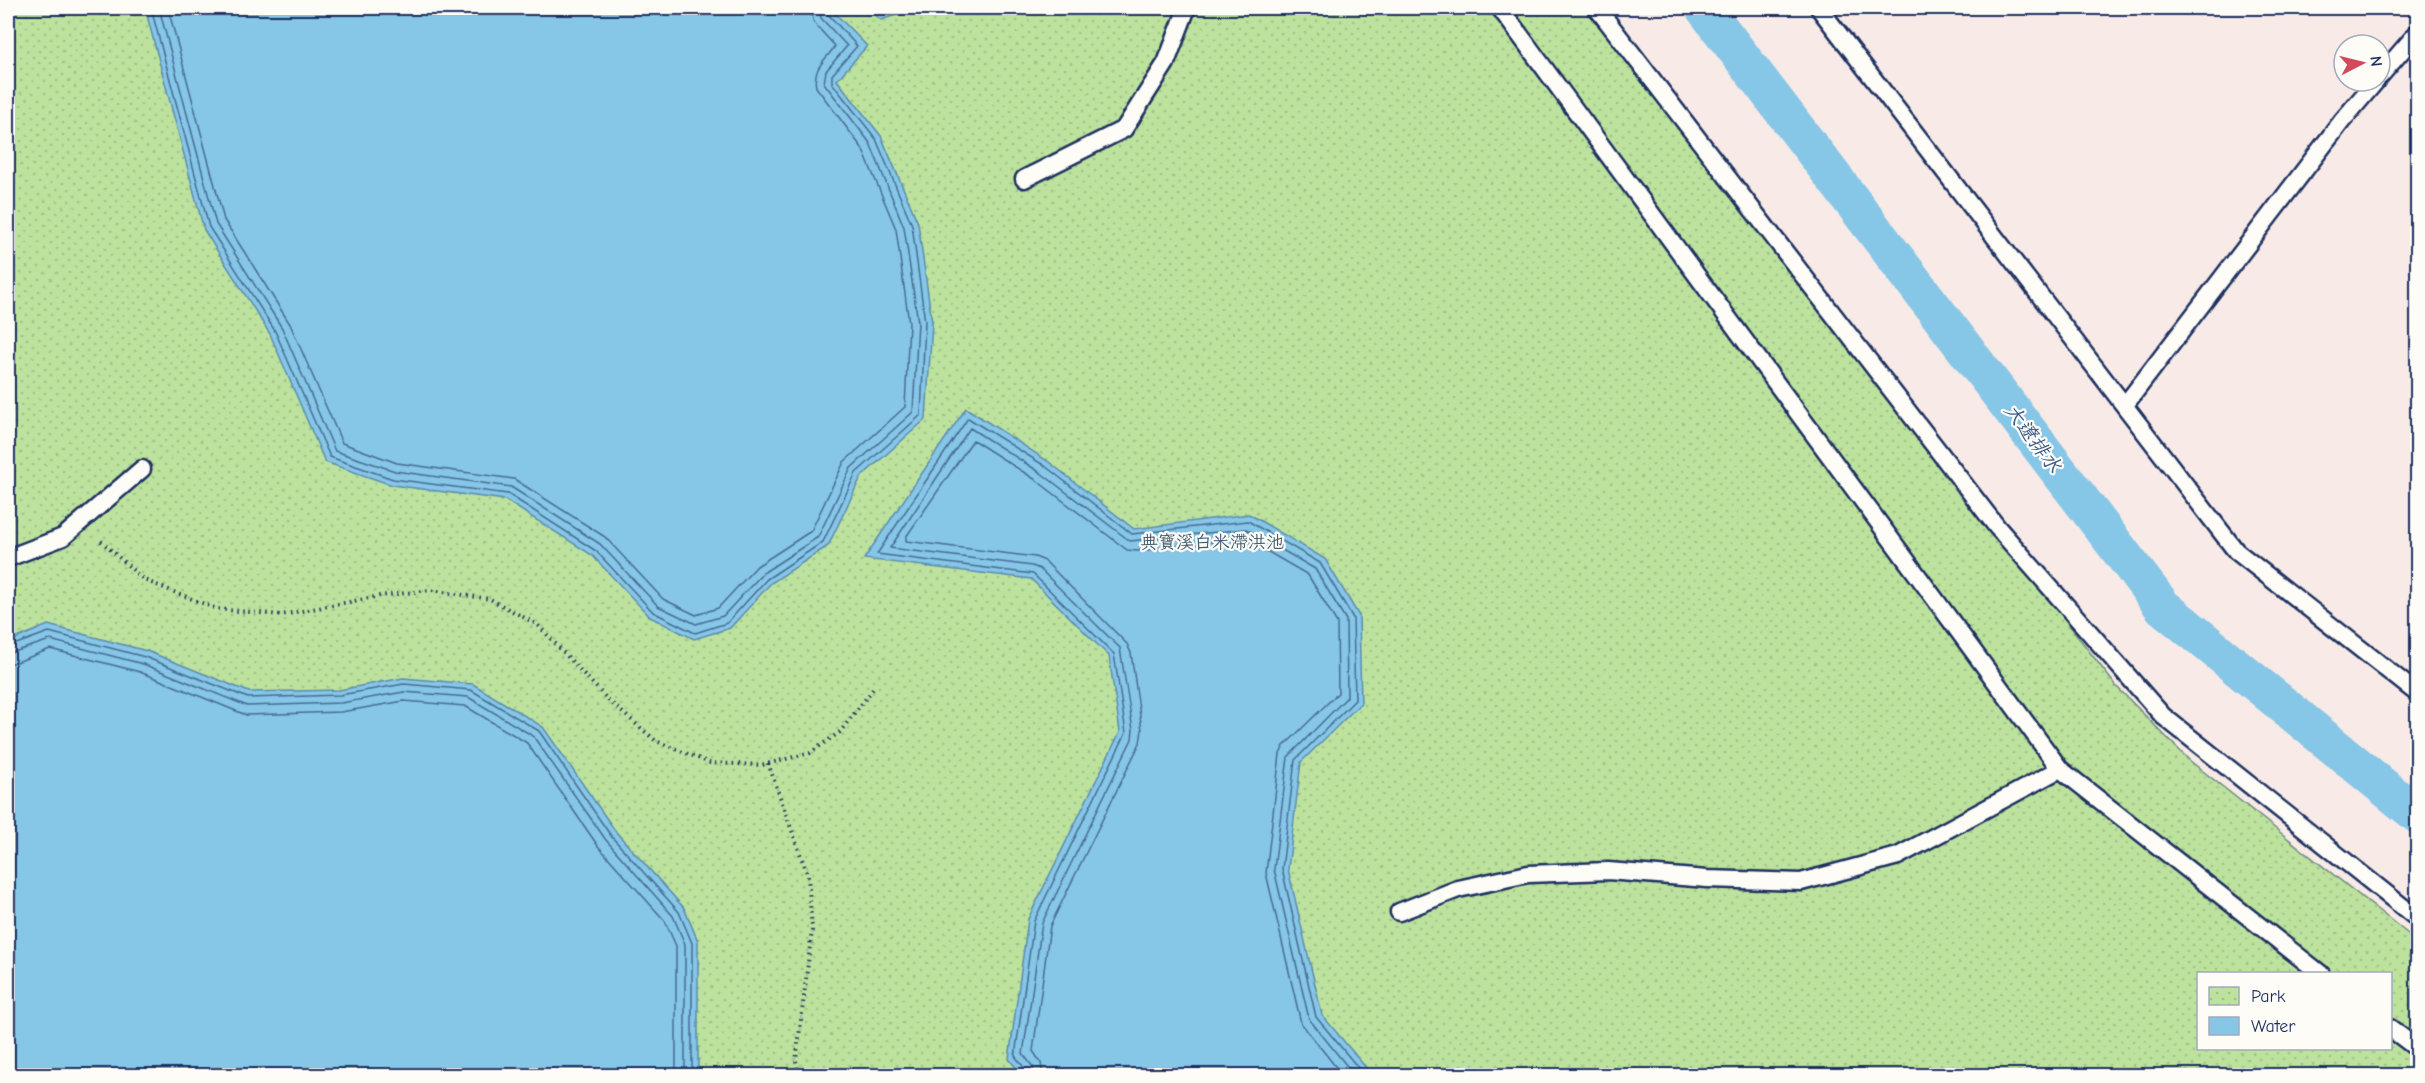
<svg xmlns="http://www.w3.org/2000/svg" width="2425" height="1083" font-family="'Comic Neue','LXGW WenKai TC',sans-serif">
	<style>
		.park { fill: url(#park-dots); stroke: #6c887e; stroke-width: 1.5; fill-rule: evenodd }
		.water { fill: #86c6e6; stroke: #5b8ab0; stroke-width: 1.5 }
		.lines { fill: none; stroke-linecap: round; stroke-linejoin: round }
		.shore { stroke: #466b94; stroke-width: 1.5 }
		.canal { stroke: #86c6e6; stroke-width: 38 }
		.lane-casing { stroke: #1b2f5e; stroke-width: 21 }
		.path { stroke: #1b2f5e; stroke-width: 4; stroke-dasharray: 1.5 4.5; stroke-linecap: butt }
		.lane { stroke: #fdfcf7; stroke-width: 16 }
		.labels { text-anchor: middle; dominant-baseline: central; stroke-width: 4.5; stroke-linejoin: round; paint-order: stroke }
		.park-label { font-size: 18px; fill: #435c6e; stroke: #fdfcf7 }
		.water-label { font-size: 20px; font-style: italic; fill: #3b5c87; stroke: #fdfcf7 }
	</style>
	<defs>
		<pattern id="park-dots" width="8" height="8" patternUnits="userSpaceOnUse" patternTransform="scale(1.5)"><rect width="8" height="8" fill="#bce29d"/><path d="M2 2h.1M6 6h.1" fill="none" stroke="#a1c28a" stroke-width="1.8" stroke-linecap="round"/></pattern>
	</defs>
	<rect width="100%" height="100%" fill="#f8ebe7"/>
	<filter id="ink" filterUnits="userSpaceOnUse"><feTurbulence type="fractalNoise" baseFrequency=".0167" numOctaves="2"/><feDisplacementMap in="SourceGraphic" scale="12" xChannelSelector="R" yChannelSelector="G"/><feConvolveMatrix kernelMatrix="1 2 1 2 8 2 1 2 1" color-interpolation-filters="sRGB"/></filter>
	<g filter="url(#ink)">
		<path class="park" d="M 8,8 L 1595,8 L 2116,686 L 2189,760 L 2417,941 L 2417,1075 L 8,1075 ZM 2198,974 L 2390,974 L 2390,1048 L 2198,1048 Z"/>
		<path class="water" d="M 145,8 L 830,8 L 867,46 L 837,80 L 881,136 L 918,223 L 932,322 L 926,419 L 861,477 L 828,546 L 771,583 L 730,628 L 694,639 L 650,617 L 592,555 L 505,500 L 392,485 L 325,462 L 270,334 L 204,230 Z
			M 867,8 L 919,8 L 881,20 Z
			M 966,408 L 1049,462 L 1134,529 L 1249,514 L 1325,559 L 1359,616 L 1361,703 L 1301,762 L 1288,869 L 1322,1015 L 1372,1075 L 1023,1076 L 1009,1059 L 1028,919 L 1120,732 L 1109,656 L 1031,579 L 864,559 Z
			M 48,625 L 147,651 L 249,692 L 339,690 L 403,678 L 473,684 L 543,727 L 616,832 L 684,908 L 698,941 L 698,1075 L 8,1075 L 8,642 Z"/>
		<g class="lines">
			<path class="shore" d="M 151,8 L 209,227 L 275,331 L 330,457 L 393,479 L 508,494 L 596,551 L 653,612 L 695,633 L 727,623 L 767,579 L 823,542 L 856,473 L 921,415 L 925,322 L 912,225 L 876,139 L 832,83 L 832,75 L 857,46 L 828,14 L 826,8
				M 159,8 L 216,224 L 282,328 L 335,451 L 395,471 L 511,487 L 600,544 L 658,606 L 696,624 L 723,616 L 763,573 L 818,537 L 851,468 L 913,412 L 918,322 L 904,227 L 870,143 L 824,83 L 826,71 L 847,46 L 821,18 L 819,8
				M 168,8 L 224,220 L 290,324 L 342,443 L 397,463 L 514,479 L 605,537 L 663,599 L 696,615 L 718,608 L 757,566 L 811,531 L 844,462 L 905,407 L 909,323 L 896,229 L 862,148 L 816,87 C 812,68 826,60 835,46 L 814,23 L 810,8
				M 8,647 L 49,632 L 145,657 L 248,698 L 340,695 L 404,684 L 471,690 L 539,731 L 611,836 L 679,912 L 692,943 L 692,1076
				M 8,654 L 50,640 L 143,664 L 247,706 L 341,703 L 404,692 L 468,697 L 533,736 L 606,840 L 673,916 L 685,944 L 685,1076
				M 8,664 L 17,662 L 50,649 L 140,672 L 246,715 L 341,712 L 404,701 L 465,706 L 527,743 L 598,846 L 665,921 L 676,946 L 676,1076
				M 1027,1076 L 1026,1070 L 1015,1056 L 1034,921 L 1126,733 L 1114,654 L 1033,574 L 877,554 L 968,418 L 1045,466 L 1132,534 L 1248,521 L 1320,563 L 1353,618 L 1355,700 L 1295,760 L 1282,869 L 1316,1017 L 1365,1076
				M 1034,1076 L 1033,1067 L 1023,1054 L 1042,923 L 1132,739 L 1133,730 L 1120,648 L 1040,569 L 1032,566 L 890,548 L 970,428 L 1041,473 L 1130,541 L 1246,529 L 1315,569 L 1346,620 L 1347,697 L 1288,757 L 1274,869 L 1309,1019 L 1355,1076
				M 1043,1076 L 1041,1063 L 1033,1051 L 1050,926 L 1140,743 L 1142,730 L 1131,653 L 1127,644 L 1045,561 L 1035,557 L 906,541 L 906,537 L 973,440 L 1036,480 L 1127,550 L 1137,551 L 1244,538 L 1308,575 L 1337,623 L 1338,693 L 1284,746 L 1280,754 L 1266,873 L 1301,1023 L 1343,1076"/>
			<path class="canal" d="M 1704,8 L 2163,607 L 2418,815"/>
			<g class="lane-casing">
				<path id="lane" d="M 1500,8 L 2060,769 L 2321,974
					M 1597,8 L 1997,527 L 2163,716 L 2418,919
					M 1819,8 L 2236,551 L 2418,694
					M 2380,76 L 2418,32
					M 1024,179 L 1124,129 L 1166,63 L 1187,8
					M 2125,405 L 2342,121 L 2376,81
					M 8,558 L 63,537 L 142,469
					M 1399,912 L 1458,889 L 1528,874 L 1608,871 L 1707,879 L 1801,882 L 1898,856 L 2060,769
					M 2390,1028 L 2418,1049"/>
			</g>
			<path class="path" d="M 101,541 L 144,580 L 217,609 L 281,615 L 380,596 L 431,590 L 490,599 L 538,625 L 609,701 L 656,741 L 710,763 L 762,765 L 810,753 L 840,732 L 873,689
				M 768,763 L 808,876 L 812,930 L 796,1061 L 799,1076"/>
			<use href="#lane" class="lane"/>
		</g>
	</g>
	<g class="labels">
		<g class="park-label">
			<text x="1212" y="542">典寶溪白米滯洪池</text>
		</g>
		<g class="water-label">
			<text transform="translate(2033 438) rotate(53)">大遼排水</text>
		</g>
	</g>
	<rect width="2425" height="1083" fill="none" stroke="#fdfcf7" stroke-width="30"/>
	<rect x="15" y="15" width="2395" height="1053" fill="none" stroke="#1b2f5e" stroke-width="2" filter="url(#ink)"/>
	<rect x="2197" y="972" width="195" height="78" fill="#fdfcf7" stroke="#a3aaba" stroke-width="1.5"/>
	<rect x="2209" y="987" width="30" height="18" fill="url(#park-dots)" stroke="#a3aaba" stroke-width="1.5"/>
	<text x="2251" y="1002" font-size="18" fill="#1b2f5e">Park</text>
	<rect x="2209" y="1017" width="30" height="18" fill="#86c6e6" stroke="#a3aaba" stroke-width="1.5"/>
	<text x="2251" y="1032" font-size="18" fill="#1b2f5e">Water</text>
	<g transform="translate(2362 63) rotate(83)"><circle r="28" fill="#fdfcf7" stroke="#a3aaba" stroke-width="1.5"/>
	<path d="M0-4.5L10 22L0 15L-10 22Z" fill="#d1495b"/>
	<text y="-9" font-size="16" font-weight="bold" text-anchor="middle" fill="#1b2f5e">N</text>
	</g>
</svg>
